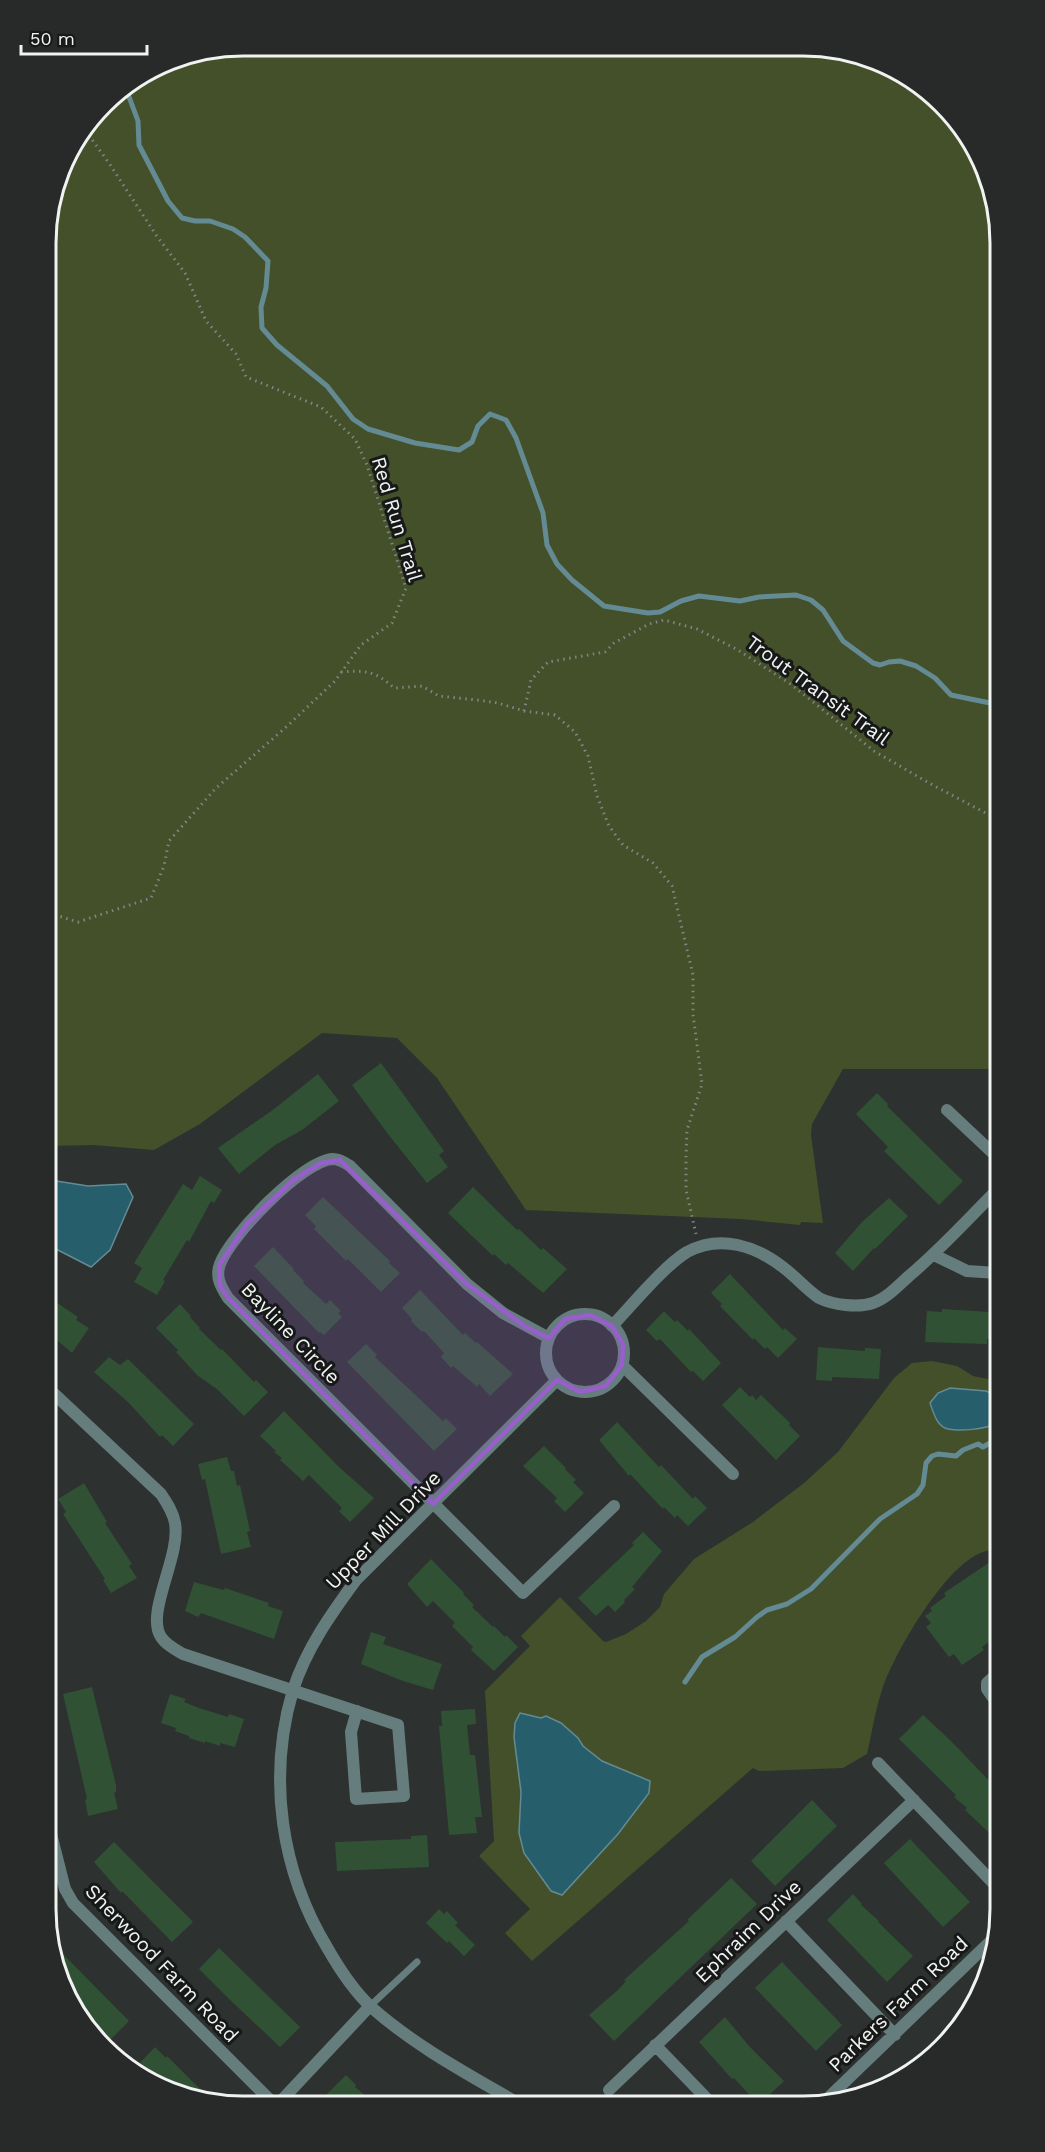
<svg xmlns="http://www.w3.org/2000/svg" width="1045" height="2152" font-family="'Work Sans',sans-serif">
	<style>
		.green { fill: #43502a }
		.water { fill: #275e6c; stroke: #648b94; stroke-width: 1.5 }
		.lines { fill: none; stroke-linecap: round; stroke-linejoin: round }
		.stream { stroke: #648b94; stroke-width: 5 }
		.building { fill: #315135 }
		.path { stroke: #828584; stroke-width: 3; stroke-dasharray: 1.5 4.5; stroke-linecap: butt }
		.lane { stroke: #667d7d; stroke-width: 7 }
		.street { stroke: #667d7d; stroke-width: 12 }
		.marked { fill: #985ecc; fill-opacity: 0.2; stroke: #985ecc; stroke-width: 4.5; stroke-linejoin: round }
		.labels { text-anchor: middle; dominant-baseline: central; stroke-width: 6; stroke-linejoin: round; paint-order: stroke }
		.street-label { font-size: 20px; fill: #f1f3f2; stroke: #171918 }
		.rim { fill: none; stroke: #f1f3f2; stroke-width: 3 }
	</style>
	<rect width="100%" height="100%" fill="#2d3130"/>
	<path class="green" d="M 242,45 L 841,49 L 933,94 L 973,143 L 993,191 L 996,1069 L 843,1069 L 812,1124 L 811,1135 L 823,1223 L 801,1222 L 800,1225 L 741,1219 L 526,1210 L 437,1078 L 397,1038 L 322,1033 L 200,1124 L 154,1150 L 93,1145 L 49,1146 L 47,217 L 66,155 L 112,94 L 167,60 Z
		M 932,1361 L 957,1366 L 973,1376 L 998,1381 L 998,1551 C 957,1540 892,1657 882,1690 C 875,1711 872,1733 867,1754 L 843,1768 L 759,1771 L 753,1768 L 532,1961 L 505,1933 L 530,1909 L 479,1856 L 494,1841 L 485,1691 L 530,1646 L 521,1636 L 560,1597 L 603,1641 L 606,1642 L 626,1634 L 646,1621 L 660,1607 L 664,1594 L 694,1559 L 753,1522 L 804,1483 L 838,1452 L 894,1378 L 912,1363 Z"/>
	<path class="water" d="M 50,1180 L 88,1186 L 126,1184 L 133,1197 L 110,1250 L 91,1267 L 50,1246 Z
		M 950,1388 L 986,1391 L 998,1396 L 998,1421 C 990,1430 956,1432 945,1428 C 936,1424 933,1411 930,1403 L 938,1393 Z
		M 520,1713 L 541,1718 L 546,1716 L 561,1723 L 578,1738 L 583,1746 L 602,1761 L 650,1781 L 649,1793 L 618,1834 L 562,1895 L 551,1891 L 524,1853 L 519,1833 L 521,1792 L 514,1737 L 515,1723 Z"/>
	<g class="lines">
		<path class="stream" d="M 125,86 L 138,121 L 139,145 L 168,201 L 182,218 L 195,221 L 210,221 L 233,229 L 245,237 L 268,261 L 266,288 L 261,307 L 262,328 L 277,345 L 327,386 L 353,419 L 368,429 L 415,443 L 459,450 L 472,442 L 478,426 L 490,414 L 506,420 L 516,438 L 543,513 L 547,545 L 557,564 L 572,580 L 604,606 L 648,613 L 660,612 L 681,601 L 699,596 L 740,601 L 759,597 L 796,595 L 811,600 L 823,610 L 843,641 L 873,663 L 880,665 L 889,662 L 900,661 L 916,666 L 935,678 L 951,695 L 995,704
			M 685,1682 L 702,1657 L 735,1637 L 757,1617 L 767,1610 L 787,1604 L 811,1589 L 880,1519 L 917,1494 L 923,1485 L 926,1463 L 932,1456 L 938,1454 L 956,1456 L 963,1450 L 978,1444 L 983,1447 L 990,1443 L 998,1444"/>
	</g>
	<path class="building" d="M 381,1063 L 444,1151 L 439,1155 L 448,1167 L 427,1183 L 388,1134 L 352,1085 Z
		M 318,1074 L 339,1101 L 302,1130 L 275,1145 L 239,1174 L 218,1148 L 274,1109 Z
		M 877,1093 L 888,1104 L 887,1106 L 963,1181 L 939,1205 L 884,1151 L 888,1147 L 856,1114 Z
		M 200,1176 L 222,1190 L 214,1203 L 211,1201 L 189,1242 L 187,1240 L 163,1280 L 165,1281 L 157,1295 L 134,1282 L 142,1268 L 134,1263 L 183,1184 L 192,1190 Z
		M 473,1187 L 517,1230 L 519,1229 L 541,1250 L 543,1248 L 567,1269 L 543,1293 L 508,1263 L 506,1265 L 494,1254 L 493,1256 L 448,1213 Z
		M 323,1197 L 390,1261 L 389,1263 L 400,1273 L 381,1292 L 348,1259 L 346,1261 L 314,1229 L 316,1226 L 305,1215 Z
		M 889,1198 L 908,1216 L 875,1249 L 874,1248 L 853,1271 L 835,1253 L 862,1222 Z
		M 273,1247 L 294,1269 L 293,1270 L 304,1281 L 303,1283 L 326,1304 L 330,1300 L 341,1311 L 338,1313 L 342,1317 L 324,1335 L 320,1332 L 319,1333 L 254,1266 Z
		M 730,1274 L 783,1330 L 785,1328 L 797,1339 L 778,1358 L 767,1347 L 765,1349 L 754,1338 L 753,1340 L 720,1306 L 722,1304 L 711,1293 Z
		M 420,1290 L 463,1335 L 465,1333 L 476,1343 L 477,1342 L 513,1374 L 490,1396 L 479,1384 L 477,1387 L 453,1366 L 451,1368 L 441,1357 L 444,1353 L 424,1331 L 422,1332 L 411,1321 L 412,1319 L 402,1308 Z
		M 50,1298 L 78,1317 L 76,1320 L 89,1328 L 72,1353 L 50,1334 Z
		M 180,1304 L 191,1316 L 190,1317 L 200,1328 L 199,1329 L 221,1350 L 222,1349 L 254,1382 L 256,1380 L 268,1392 L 244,1416 L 218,1390 L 197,1375 L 176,1352 L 178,1350 L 156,1328 Z
		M 942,1309 L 990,1312 L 989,1314 L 997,1315 L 997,1340 L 987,1339 L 987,1344 L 925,1342 L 927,1311 L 942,1312 Z
		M 664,1311 L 675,1322 L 677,1320 L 688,1331 L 689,1329 L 721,1363 L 703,1381 L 693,1371 L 691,1372 L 660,1339 L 657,1341 L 646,1330 Z
		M 366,1344 L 377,1355 L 375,1357 L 443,1421 L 446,1418 L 457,1429 L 434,1451 L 347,1362 Z
		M 818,1347 L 865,1351 L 865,1348 L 881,1349 L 879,1379 L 832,1377 L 832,1381 L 816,1380 Z
		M 109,1357 L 120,1365 L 128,1359 L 194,1424 L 173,1446 L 162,1435 L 160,1437 L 129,1403 L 94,1372 Z
		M 740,1387 L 750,1397 L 752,1395 L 756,1400 L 761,1395 L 790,1423 L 789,1425 L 800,1436 L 776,1460 L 722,1405 Z
		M 284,1411 L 339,1467 L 374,1498 L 350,1522 L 339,1511 L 342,1508 L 309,1475 L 303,1481 L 280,1460 L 282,1458 L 274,1452 L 276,1451 L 260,1436 Z
		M 617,1422 L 659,1467 L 661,1465 L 693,1499 L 695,1496 L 707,1508 L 688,1526 L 677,1515 L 675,1518 L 664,1507 L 663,1509 L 630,1474 L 629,1476 L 599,1440 Z
		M 544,1446 L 566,1468 L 565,1469 L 576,1480 L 573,1482 L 584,1493 L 565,1512 L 554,1501 L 557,1498 L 523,1466 Z
		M 227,1457 L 231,1471 L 234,1471 L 237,1486 L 240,1485 L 250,1531 L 247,1532 L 251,1547 L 221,1554 L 205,1479 L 202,1480 L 198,1464 Z
		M 84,1483 L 107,1522 L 105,1523 L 132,1564 L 129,1566 L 137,1578 L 111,1593 L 103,1580 L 105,1579 L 63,1514 L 66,1512 L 58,1499 Z
		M 643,1532 L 662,1551 L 632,1587 L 635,1589 L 624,1600 L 625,1602 L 615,1612 L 608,1605 L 596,1616 L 578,1598 L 634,1545 L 632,1543 Z
		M 431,1559 L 464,1593 L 463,1594 L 474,1605 L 472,1607 L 493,1627 L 494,1626 L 505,1637 L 506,1635 L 518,1647 L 494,1671 L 471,1650 L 473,1647 L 452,1626 L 455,1623 L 433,1601 L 427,1607 L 407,1584 Z
		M 990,1562 L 993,1566 L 998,1562 L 998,1635 L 982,1647 L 984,1650 L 962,1665 L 954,1654 L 949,1657 L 926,1627 L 931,1623 L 925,1616 L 932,1611 L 930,1608 L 946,1596 L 944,1593 Z
		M 194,1582 L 224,1590 L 225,1588 L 269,1603 L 268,1606 L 283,1611 L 274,1639 L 201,1613 L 198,1617 L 185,1611 Z
		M 371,1632 L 386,1637 L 383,1644 L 442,1664 L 433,1690 L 403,1681 L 361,1664 Z
		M 92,1687 L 116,1785 L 116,1792 L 114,1793 L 118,1809 L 88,1816 L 85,1800 L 87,1799 L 63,1694 Z
		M 170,1694 L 186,1699 L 184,1702 L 199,1708 L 228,1717 L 229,1714 L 244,1719 L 235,1747 L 220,1743 L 220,1746 L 205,1741 L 205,1743 L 189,1738 L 189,1736 L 175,1731 L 176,1728 L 161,1723 Z
		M 475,1709 L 476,1724 L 467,1725 L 470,1755 L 475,1755 L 482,1817 L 475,1817 L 477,1833 L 449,1835 L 439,1726 L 442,1726 L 441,1711 Z
		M 923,1715 L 950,1740 L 999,1791 L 999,1842 L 965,1810 L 967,1808 L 954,1797 L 956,1795 L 899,1739 Z
		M 812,1800 L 837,1826 L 775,1886 L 751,1861 Z
		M 427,1835 L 429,1867 L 337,1871 L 335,1842 L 411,1839 L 411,1836 Z
		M 910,1839 L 970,1902 L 943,1927 L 884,1863 Z
		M 114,1842 L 193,1922 L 172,1942 L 122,1891 L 121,1893 L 94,1862 Z
		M 731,1878 L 757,1904 L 614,2041 L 589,2015 L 618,1990 L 626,1981 L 624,1980 L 689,1921 L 687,1920 Z
		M 853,1894 L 862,1904 L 861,1905 L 879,1921 L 878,1922 L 913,1956 L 887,1982 L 827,1920 Z
		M 439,1909 L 444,1914 L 447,1911 L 458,1923 L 455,1925 L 475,1945 L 464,1956 L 449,1941 L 447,1943 L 426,1923 Z
		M 52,1943 L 129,2021 L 109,2041 L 82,2011 L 81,2013 L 70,2002 L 52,1961 Z
		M 219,1948 L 300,2027 L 280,2047 L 228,1998 L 199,1969 Z
		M 782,1962 L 842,2025 L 816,2051 L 755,1988 Z
		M 725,2017 L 749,2046 L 784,2081 L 763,2101 L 755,2101 L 734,2078 L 732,2079 L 699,2042 Z
		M 155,2047 L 166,2058 L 167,2056 L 214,2103 L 204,2103 L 134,2069 Z
		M 346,2075 L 356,2085 L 355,2087 L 373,2102 L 334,2103 L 326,2095 Z"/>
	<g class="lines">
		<path class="path" d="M 341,672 C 365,670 376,671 394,688 L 422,686 L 439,696 L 477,700 L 498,703 L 524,711 L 555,715 L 575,732 L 588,756 L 597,796 L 609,826 L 623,845 L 653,863 L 672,886 L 693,975 L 693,1014 L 702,1084 L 687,1130 L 686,1156 L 686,1190 L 696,1234
			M 524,711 L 531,680 L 548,662 L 605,652 L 614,643 L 649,624 L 664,620 L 697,629 L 738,650 L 792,685 L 874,751 L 929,783 L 995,818
			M 49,913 L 78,922 L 151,898 L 164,866 L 169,841 L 216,788 L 284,729 L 335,681 L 361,645 L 392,623 L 406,588 L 367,465 L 355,439 L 321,407 L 246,377 L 236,354 L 206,321 L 185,273 L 156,235 L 109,163 L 85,130"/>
		<path class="lane" d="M 370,2006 L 417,1962"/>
		<path class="street" d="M 947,1110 L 997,1157
			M 934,1255 L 967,1271 L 997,1273
			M546 1353a39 39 0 1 1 78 0a39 39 0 1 1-78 0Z
			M 612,1326 C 632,1305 664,1266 687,1252 C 721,1234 756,1246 784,1268 C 796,1277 807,1290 819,1298 C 833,1305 858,1308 873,1303 C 887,1298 898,1286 909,1276 C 941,1249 968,1219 997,1190
			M 549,1338 L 503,1313 L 467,1284 L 350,1166 C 345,1163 340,1159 333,1159 C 303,1160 230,1236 220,1264 C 215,1277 221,1287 228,1298 L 523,1593 L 614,1506
			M 622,1365 L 733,1474
			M 50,1390 L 161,1494 C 167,1503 173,1512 175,1523 C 181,1556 145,1613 161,1637 C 166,1645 176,1650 183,1654 L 398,1725 L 404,1796 L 356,1799 L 351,1732 L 357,1711
			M 999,1672 L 987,1683 L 987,1689 L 999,1706
			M 878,1763 L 999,1889
			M 51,1834 L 65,1889 L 73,1903 L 273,2103
			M 786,1921 L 895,2035
			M 655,2045 L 709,2101
			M 609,2090 L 914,1800
			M 826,2100 L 997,1935
			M 516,2102 C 466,2073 415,2046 371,2007 C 354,1991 340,1970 328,1949 C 281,1872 267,1778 293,1690 C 306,1649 331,1614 356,1580 L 557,1380
			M 279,2103 L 370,2006"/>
	</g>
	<path class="marked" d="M 340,1160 L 467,1284 L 526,1327 L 549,1338 L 565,1319 L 590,1315 L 612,1326 L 623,1344 L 622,1365 L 606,1386 L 580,1392 L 557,1380 L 433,1504 L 228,1298 L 220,1286 L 219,1265 L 247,1224 L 293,1180 L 321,1163 Z"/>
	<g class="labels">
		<g class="street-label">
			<text transform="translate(397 519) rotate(73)">Red Run Trail</text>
			<text transform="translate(818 690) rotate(36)">Trout Transit Trail</text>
			<text transform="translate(291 1333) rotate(46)">Bayline Circle</text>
			<text transform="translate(383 1530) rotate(-46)">Upper Mill Drive</text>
			<text transform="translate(748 1931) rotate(-44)">Ephraim Drive</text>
			<text transform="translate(162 1963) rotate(46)">Sherwood Farm Road</text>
			<text transform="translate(898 2004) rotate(-44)">Parkers Farm Road</text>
		</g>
	</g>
	<path d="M0 0H1045V2152H0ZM243 56H803A187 187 0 0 1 990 243V1909A187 187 0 0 1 803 2096H243A187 187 0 0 1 56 1909V243A187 187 0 0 1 243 56Z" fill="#282a29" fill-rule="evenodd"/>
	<path class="rim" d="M243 56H803A187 187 0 0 1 990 243V1909A187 187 0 0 1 803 2096H243A187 187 0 0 1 56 1909V243A187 187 0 0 1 243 56Z"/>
	<path d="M21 45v9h126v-9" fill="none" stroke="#f1f3f2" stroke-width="3"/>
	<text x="30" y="45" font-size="18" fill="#f1f3f2" stroke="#171918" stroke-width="4.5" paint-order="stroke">50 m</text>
</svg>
